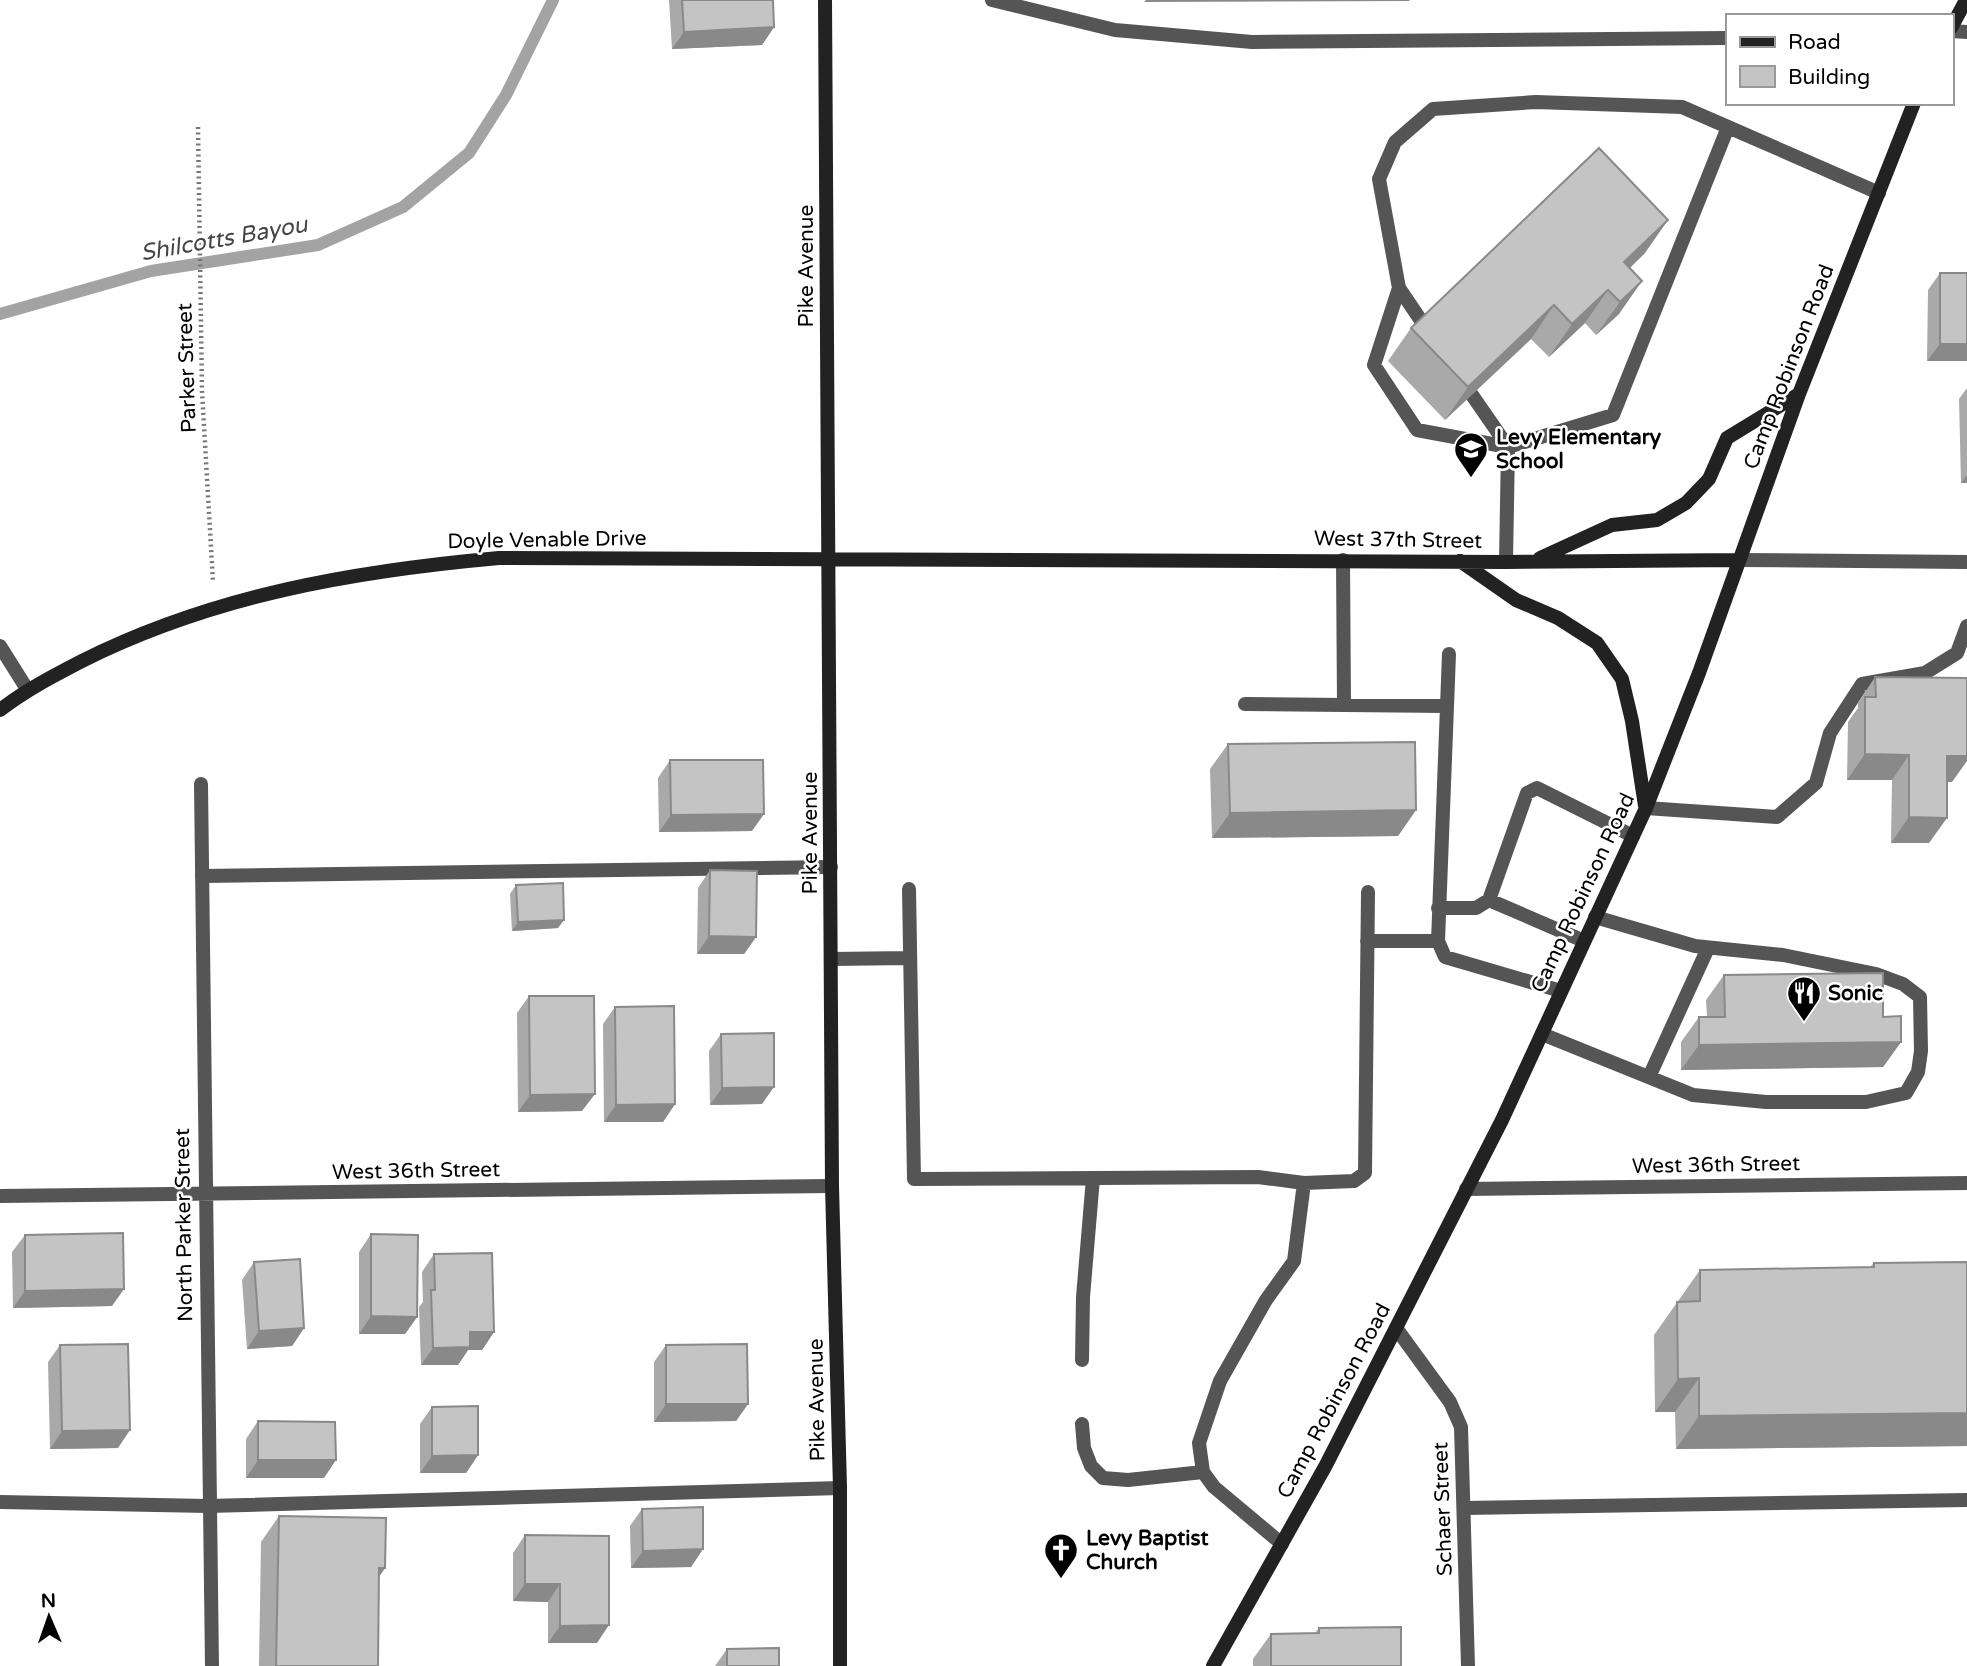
<svg xmlns="http://www.w3.org/2000/svg" width="1967" height="1666" font-family="'Varela Round',sans-serif">
	<style>
		.lines { fill: none; stroke-linecap: round; stroke-linejoin: round }
		.stream { stroke: #a3a3a3; stroke-width: 12 }
		.path { stroke: #777; stroke-width: 4.5; stroke-dasharray: 2 3.5; stroke-linecap: butt }
		.lane { stroke: #555; stroke-width: 14 }
		.street { stroke: #555; stroke-width: 14 }
		.secondary { stroke: #222; stroke-width: 14 }
		.wall { fill: #a9a9a9 }
		.shaded-wall { fill: #898989 }
		.building { fill: #c4c4c4; stroke: #898989; stroke-width: 2 }
		.labels { text-anchor: middle; dominant-baseline: central; stroke-width: 5; stroke-linejoin: round; paint-order: stroke }
		.street-label { font-size: 21px; fill: #000; stroke: #fff }
		.poi-label { font-size: 21px; font-weight: bold; fill: #000; stroke: #fff; text-anchor: start }
		.water-label { font-size: 23px; font-style: italic; fill: #444; stroke: #fff }
	</style>
	<rect width="100%" height="100%" fill="#fff"/>
	<g class="lines">
		<path class="stream" d="M 0,314 L 151,271 L 318,245 L 403,207 L 469,153 L 506,95 L 553,0"/>
		<path class="path" d="M 198,127 L 202,391 L 213,582"/>
		<path class="lane" d="M 992,0 L 1115,30 L 1252,42 L 1727,38
			M 1728,127 L 1879,193
			M 1399,288 L 1374,365 L 1417,430 L 1508,447
			M 1424,325 L 1399,288 L 1379,179 L 1395,142 L 1433,109 L 1536,102 L 1682,107 L 1728,127 L 1613,415 L 1508,447 L 1506,562
			M 1472,395 L 1508,447
			M 1343,560 L 1344,705
			M 1449,654 L 1438,941 L 1445,957 L 1561,991
			M 1245,704 L 1446,706
			M 1646,808 L 1777,817 L 1816,783 L 1830,733 L 1862,684 L 1925,673 L 1957,653 L 1967,626
			M 202,876 L 831,867
			M 909,889 L 914,1179 L 1258,1177 L 1304,1183 L 1294,1261 L 1266,1300 L 1220,1381 L 1199,1443 L 1203,1472 L 1214,1487 L 1282,1544
			M 1489,900 L 1584,941
			M 1438,908 L 1476,908 L 1489,900 L 1527,793 L 1537,788 L 1633,836
			M 1367,941 L 1438,941
			M 831,959 L 910,958
			M 1542,1034 L 1693,1095 L 1766,1102 L 1866,1102 L 1906,1093 L 1918,1072 L 1921,1051 L 1920,997 L 1903,984 L 1876,974 L 1783,955 L 1695,946 L 1595,917
			M 1649,1077 L 1708,948
			M 1304,1183 L 1354,1181 L 1365,1173 L 1368,892
			M 1082,1360 L 1083,1297 L 1093,1178
			M 1082,1424 L 1084,1448 L 1091,1466 L 1103,1478 L 1128,1480 L 1203,1472
			M 0,1502 L 208,1506 L 840,1488
			M 1464,1508 L 1967,1500"/>
		<path class="street" d="M 1951,31 L 1967,32
			M 1739,560 L 1967,562
			M 0,646 L 27,689
			M 201,784 L 212,1666
			M 1466,1189 L 1967,1183
			M 0,1196 L 832,1186
			M 1396,1328 L 1450,1402 L 1461,1427 L 1468,1666"/>
		<path class="secondary" d="M 825,0 L 832,1186 L 840,1488 L 840,1666
			M 1951,28 L 1966,0
			M 1540,558 L 1612,525 L 1657,520 L 1686,503 L 1709,479 L 1727,438 L 1799,394
			M 1460,561 L 1516,600 L 1558,618 L 1597,643 L 1622,679 L 1632,721 L 1645,806
			M 0,710 C 26,690 53,676 82,661 C 214,595 354,571 499,558 L 1506,562 L 1739,560
			M 1213,1666 L 1326,1465 L 1502,1120 L 1646,808 L 1699,673 L 1799,394 L 1914,103"/>
	</g>
	<path class="wall" d="M 669,0 L 773,0 L 774,27 L 762,45 L 672,49 Z
		M 1645,253 L 1630,268 L 1619,314 L 1596,335 L 1585,323 L 1549,357 L 1531,339 L 1445,420 L 1388,361 L 1411,328 Z
		M 1940,273 L 1967,361 L 1927,361 L 1928,290 Z
		M 1967,388 L 1967,483 L 1961,483 L 1959,399 Z
		M 1875,677 L 1952,782 L 1947,782 L 1929,843 L 1891,843 L 1892,780 L 1847,780 L 1848,722 L 1858,708 L 1858,703 Z
		M 1228,744 L 1416,810 L 1398,836 L 1212,838 L 1210,769 Z
		M 670,760 L 752,831 L 659,832 L 658,778 Z
		M 710,870 L 756,937 L 744,954 L 697,954 L 698,888 Z
		M 516,885 L 558,928 L 512,931 L 510,894 Z
		M 1724,975 L 1883,1017 L 1901,1042 L 1883,1067 L 1681,1070 L 1681,1042 L 1699,1017 L 1707,1017 L 1706,1000 Z
		M 529,996 L 582,1111 L 518,1112 L 517,1013 Z
		M 615,1007 L 675,1104 L 663,1122 L 604,1122 L 603,1024 Z
		M 721,1034 L 762,1104 L 710,1105 L 709,1051 Z
		M 371,1234 L 417,1317 L 405,1334 L 359,1334 L 359,1252 Z
		M 25,1235 L 112,1306 L 13,1308 L 12,1252 Z
		M 434,1254 L 494,1332 L 482,1350 L 468,1350 L 458,1365 L 421,1365 L 419,1307 L 423,1302 L 422,1272 Z
		M 254,1262 L 304,1328 L 292,1346 L 247,1349 L 242,1280 Z
		M 1967,1262 L 1967,1446 L 1676,1449 L 1675,1412 L 1655,1412 L 1654,1335 L 1700,1270 L 1870,1267 L 1874,1263 Z
		M 60,1345 L 118,1448 L 50,1449 L 48,1362 Z
		M 666,1345 L 748,1404 L 736,1421 L 654,1422 L 654,1362 Z
		M 432,1407 L 478,1455 L 466,1473 L 420,1473 L 420,1424 Z
		M 258,1421 L 324,1478 L 246,1478 L 246,1439 Z
		M 642,1509 L 703,1549 L 691,1567 L 631,1568 L 630,1526 Z
		M 279,1516 L 385,1568 L 379,1577 L 378,1666 L 259,1666 L 261,1542 Z
		M 525,1535 L 609,1536 L 597,1643 L 548,1643 L 548,1602 L 513,1601 L 513,1553 Z
		M 1319,1628 L 1401,1666 L 1253,1666 L 1253,1659 L 1271,1634 L 1315,1633 Z
		M 727,1649 L 779,1666 L 715,1666 Z"/>
	<path class="shaded-wall" d="M 1146,0 L 1410,0 L 1409,1 L 1144,2 Z
		M 774,27 L 762,45 L 672,49 L 684,32 Z
		M 1668,220 L 1645,253 L 1601,295 L 1624,262 Z
		M 1642,281 L 1619,314 L 1596,335 L 1620,302 Z
		M 1608,290 L 1585,323 L 1549,357 L 1572,324 Z
		M 1554,305 L 1531,339 L 1445,420 L 1468,387 Z
		M 1940,344 L 1967,344 L 1967,361 L 1927,361 Z
		M 1967,475 L 1967,483 L 1961,483 Z
		M 1865,754 L 1909,755 L 1892,780 L 1847,780 Z
		M 1947,756 L 1967,756 L 1967,761 L 1952,782 L 1929,782 Z
		M 1416,810 L 1398,836 L 1212,838 L 1230,813 Z
		M 764,814 L 752,831 L 659,832 L 671,815 Z
		M 1909,817 L 1947,818 L 1929,843 L 1891,843 Z
		M 564,920 L 558,928 L 512,931 L 518,922 Z
		M 709,936 L 756,937 L 744,954 L 697,954 Z
		M 1901,1042 L 1883,1067 L 1681,1070 L 1699,1045 Z
		M 774,1087 L 762,1104 L 710,1105 L 722,1088 Z
		M 595,1094 L 582,1111 L 518,1112 L 530,1095 Z
		M 675,1104 L 663,1122 L 604,1122 L 616,1105 Z
		M 124,1289 L 112,1306 L 13,1308 L 25,1291 Z
		M 371,1316 L 417,1317 L 405,1334 L 359,1334 Z
		M 304,1328 L 292,1346 L 247,1349 L 259,1331 Z
		M 470,1332 L 494,1332 L 482,1350 L 468,1350 L 458,1365 L 421,1365 L 433,1348 Z
		M 1699,1378 L 1675,1412 L 1655,1412 L 1678,1379 Z
		M 666,1404 L 748,1404 L 736,1421 L 654,1422 Z
		M 1967,1413 L 1967,1446 L 1676,1449 L 1699,1416 Z
		M 130,1430 L 118,1448 L 50,1449 L 62,1431 Z
		M 478,1455 L 466,1473 L 420,1473 L 432,1456 Z
		M 258,1460 L 336,1460 L 324,1478 L 246,1478 Z
		M 703,1549 L 691,1567 L 631,1568 L 643,1551 Z
		M 379,1568 L 385,1568 L 367,1593 Z
		M 525,1584 L 560,1584 L 548,1602 L 513,1601 Z
		M 609,1625 L 597,1643 L 548,1643 L 560,1626 Z"/>
	<path class="building" d="M 682,0 L 773,0 L 774,27 L 684,32 Z
		M 1599,148 L 1668,220 L 1624,262 L 1642,281 L 1620,302 L 1608,290 L 1572,324 L 1554,305 L 1468,387 L 1411,328 Z
		M 1940,273 L 1967,273 L 1967,344 L 1940,344 Z
		M 1875,677 L 1967,678 L 1967,756 L 1947,756 L 1947,818 L 1909,817 L 1909,755 L 1865,754 L 1865,697 L 1876,697 Z
		M 1415,742 L 1416,810 L 1230,813 L 1228,744 Z
		M 670,760 L 763,760 L 764,814 L 671,815 Z
		M 710,870 L 757,871 L 756,937 L 709,936 Z
		M 563,883 L 564,920 L 518,922 L 516,885 Z
		M 1883,973 L 1883,1017 L 1901,1016 L 1901,1042 L 1699,1045 L 1699,1017 L 1725,1017 L 1724,975 Z
		M 529,996 L 594,996 L 595,1094 L 530,1095 Z
		M 674,1006 L 675,1104 L 616,1105 L 615,1007 Z
		M 774,1033 L 774,1087 L 722,1088 L 721,1034 Z
		M 123,1233 L 124,1289 L 25,1291 L 25,1235 Z
		M 371,1234 L 418,1235 L 417,1317 L 371,1316 Z
		M 492,1253 L 494,1332 L 470,1332 L 470,1347 L 433,1348 L 431,1290 L 435,1290 L 434,1254 Z
		M 300,1259 L 304,1328 L 259,1331 L 254,1262 Z
		M 1967,1262 L 1967,1413 L 1699,1416 L 1699,1378 L 1678,1379 L 1677,1302 L 1700,1301 L 1700,1270 L 1874,1267 L 1874,1263 Z
		M 128,1344 L 130,1430 L 62,1431 L 60,1345 Z
		M 747,1344 L 748,1404 L 666,1404 L 666,1345 Z
		M 478,1406 L 478,1455 L 432,1456 L 432,1407 Z
		M 258,1421 L 335,1422 L 336,1460 L 258,1460 Z
		M 703,1507 L 703,1549 L 643,1551 L 642,1509 Z
		M 279,1516 L 386,1518 L 385,1568 L 379,1568 L 378,1666 L 276,1666 Z
		M 525,1535 L 609,1536 L 609,1625 L 560,1626 L 560,1584 L 525,1584 Z
		M 1401,1627 L 1401,1666 L 1271,1666 L 1271,1634 L 1319,1633 L 1319,1628 Z
		M 779,1648 L 779,1666 L 727,1666 L 727,1649 Z"/>
	<defs>
		<g id="school-pin" transform="scale(1.75)"><path d="M0 17L-7.5 6A9.5 9.5 0 1 1 7.5 6Z" fill="#000" stroke="#fff"/><path d="M0-5L7-2L0 1L-7-2ZM-4 1L0 2.5L4 1V4Q0 6-4 4Z" fill="#fff"/></g>
		<g id="restaurant-pin" transform="scale(1.75)"><path d="M0 17L-7.5 6A9.5 9.5 0 1 1 7.5 6Z" fill="#000" stroke="#fff"/><path d="M-5-6h1v4h1v-4h1v4h1v-4h1v5L-1.5 .5V6h-2V.5L-5-1ZM5-6V6H3V1.5H1.5Q1.5-4 5-6Z" fill="#fff"/></g>
		<g id="church-pin" transform="scale(1.75)"><path d="M0 17L-7.5 6A9.5 9.5 0 1 1 7.5 6Z" fill="#000" stroke="#fff"/><path d="M-1.2-6h2.4v3.5h3.3v2.4h-3.3V6h-2.4V-.1h-3.3v-2.4h3.3Z" fill="#fff"/></g>
	</defs>
	<g fill-rule="evenodd">
		<use href="#school-pin" x="1471" y="449"/>
		<use href="#restaurant-pin" x="1804" y="993"/>
		<use href="#church-pin" x="1061" y="1550"/>
	</g>
	<g class="labels">
		<g class="street-label">
			<text transform="translate(806 266) rotate(-90)">Pike Avenue</text>
			<text transform="translate(1789 367) rotate(-69)">Camp Robinson Road</text>
			<text transform="translate(187 368) rotate(-92)">Parker Street</text>
			<text transform="translate(547 540) rotate(-1)">Doyle Venable Drive</text>
			<text transform="translate(1398 540) rotate(1)">West 37th Street</text>
			<text transform="translate(810 833) rotate(-90)">Pike Avenue</text>
			<text transform="translate(1583 893) rotate(-65)">Camp Robinson Road</text>
			<text transform="translate(1716 1165) rotate(-1)">West 36th Street</text>
			<text transform="translate(416 1171) rotate(-1)">West 36th Street</text>
			<text transform="translate(184 1225) rotate(-91)">North Parker Street</text>
			<text transform="translate(817 1400) rotate(-91)">Pike Avenue</text>
			<text transform="translate(1334 1401) rotate(-62)">Camp Robinson Road</text>
			<text transform="translate(1443 1509) rotate(-92)">Schaer Street</text>
		</g>
		<g class="poi-label">
			<text x="1496" y="437">Levy Elementary<tspan x="1496" dy="24">School</tspan></text>
			<text x="1828" y="993">Sonic</text>
			<text x="1086" y="1538">Levy Baptist<tspan x="1086" dy="24">Church</tspan></text>
		</g>
		<g class="water-label">
			<text transform="translate(224 239) rotate(-10)">Shilcotts Bayou</text>
		</g>
	</g>
	<rect x="1726" y="14" width="228" height="91" fill="#ffffff" stroke="#999999" stroke-width="2"/>
	<rect x="1740" y="37" width="35" height="10" fill="#222222" stroke="#999999" stroke-width="2"/>
	<text x="1788" y="49" font-size="21" fill="#000000">Road</text>
	<rect x="1740" y="66" width="35" height="21" fill="#c4c4c4" stroke="#999999" stroke-width="2"/>
	<text x="1788" y="84" font-size="21" fill="#000000">Building</text>
	<g transform="translate(49 1617) rotate(358)" stroke="#ffffff" stroke-width="5" paint-order="stroke">
	<path d="M0-5L12 26L0 18L-12 26Z" fill="#000000"/>
	<text y="-10" font-size="19" font-weight="bold" text-anchor="middle" fill="#000000">N</text>
	</g>
</svg>
